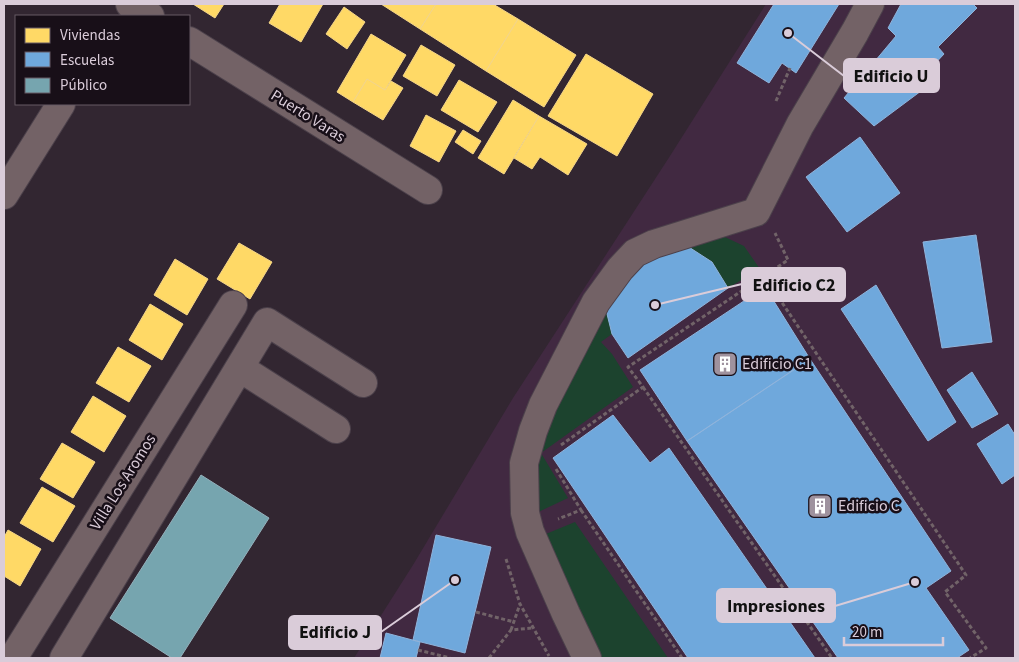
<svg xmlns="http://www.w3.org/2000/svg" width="1019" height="662" font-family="'Source Sans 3',sans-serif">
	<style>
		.built { fill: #412941 }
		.green { fill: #1c432e }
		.homes { fill: #ffd966; stroke: #f4d588 }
		.schools { fill: #6fa8dc; stroke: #8fb3db }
		.public { fill: #76a5af; stroke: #94b1bc }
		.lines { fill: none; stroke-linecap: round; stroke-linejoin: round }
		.minor-casing { stroke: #4c414b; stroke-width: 30 }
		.path { stroke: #716368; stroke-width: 3; stroke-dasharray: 4 2.5; stroke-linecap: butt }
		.minor { stroke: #736266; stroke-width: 28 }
		.labels { text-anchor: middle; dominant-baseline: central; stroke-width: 5; stroke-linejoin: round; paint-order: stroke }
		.street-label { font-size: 16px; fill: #daccd9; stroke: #180f18 }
		.poi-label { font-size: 16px; fill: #daccd9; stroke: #180f18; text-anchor: start }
		.leader { fill: none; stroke: #daccd9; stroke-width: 2 }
		.callout-dot { fill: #daccd9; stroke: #180f18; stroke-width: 2 }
		.callout { fill: #daccd9; stroke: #daccd9; stroke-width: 2 }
		.callout-label { font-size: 18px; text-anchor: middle; font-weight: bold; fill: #111 }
	</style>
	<rect width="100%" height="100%" fill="#322631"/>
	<path class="built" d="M 766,4 L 1015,4 L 1015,658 L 354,658 L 413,565 L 513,398 L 670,156 Z"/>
	<path class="green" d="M 712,231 L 744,246 L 760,269 L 728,288 L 712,262 L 681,242 L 657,245 L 637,255 L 608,288 L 606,310 L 612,334 L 601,342 L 612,354 L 633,387 L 541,453 L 568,498 L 534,514 L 533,497 L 527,456 L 536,413 L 549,380 L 598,293 L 630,254 L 649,242 L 679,233 Z
		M 575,522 L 668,658 L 602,658 L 541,536 Z"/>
	<path class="homes" d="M 193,4 L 224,4 L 215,18 Z
		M 280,4 L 323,4 L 301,42 L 269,23 Z
		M 381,4 L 436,4 L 420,29 Z
		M 436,4 L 493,4 L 518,19 L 486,71 L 420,29 Z
		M 344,7 L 365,22 L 347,49 L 326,34 Z
		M 518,19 L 576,55 L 544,107 L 486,71 Z
		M 371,34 L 406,55 L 385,90 L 367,79 L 353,102 L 337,92 Z
		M 421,45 L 455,65 L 437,96 L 403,76 Z
		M 586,54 L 653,94 L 617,156 L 548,116 Z
		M 367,79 L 385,90 L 391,81 L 403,88 L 383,120 L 353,102 Z
		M 459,80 L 497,102 L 478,132 L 441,110 Z
		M 513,100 L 539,116 L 504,174 L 478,158 Z
		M 426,115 L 456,131 L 439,162 L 410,146 Z
		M 539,116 L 587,144 L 568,175 L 540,157 L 532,169 L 514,158 Z
		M 463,130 L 481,141 L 473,154 L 455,142 Z
		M 239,243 L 272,262 L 250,299 L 217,279 Z
		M 175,259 L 208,279 L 187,315 L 154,295 Z
		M 150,304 L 183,324 L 162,360 L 129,340 Z
		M 118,347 L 151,366 L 129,402 L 96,383 Z
		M 93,396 L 126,416 L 104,452 L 71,432 Z
		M 62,443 L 95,462 L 73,498 L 40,479 Z
		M 42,487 L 75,506 L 53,542 L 20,523 Z
		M 8,530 L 41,549 L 20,586 L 4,576 L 4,537 Z"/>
	<path class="schools" d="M 774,4 L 839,4 L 796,73 L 782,63 L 769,83 L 737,63 Z
		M 901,4 L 973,4 L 977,8 L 938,47 L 944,54 L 917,83 L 921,91 L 874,126 L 844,98 L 896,36 L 888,28 Z
		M 860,137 L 900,193 L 847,232 L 806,177 Z
		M 976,235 L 992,342 L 942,348 L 923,242 Z
		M 681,242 L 712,262 L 728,288 L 628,358 L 612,334 L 606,310 L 649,249 Z
		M 876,285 L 956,422 L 928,441 L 841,309 Z
		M 765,287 L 810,359 L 687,441 L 640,370 Z
		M 810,359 L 951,571 L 926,588 L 969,650 L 957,658 L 838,658 L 687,441 Z
		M 972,372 L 998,414 L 972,428 L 947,390 Z
		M 613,415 L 650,463 L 669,448 L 815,658 L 688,658 L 553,458 Z
		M 1008,424 L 1015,435 L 1015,475 L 1002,484 L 977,444 Z
		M 436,535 L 491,547 L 465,653 L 413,640 Z
		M 386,633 L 420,642 L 416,658 L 380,658 Z"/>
	<path class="public" d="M 201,475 L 269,518 L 180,658 L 172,658 L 110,618 Z"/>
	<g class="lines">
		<g class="minor-casing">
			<path id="minor" d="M 130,4 L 150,16
				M 189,41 L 428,190
				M 4,195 L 61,104
				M 240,368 L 336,429
				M 13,658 L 233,305
				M 64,658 L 267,322 L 363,383
				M 587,658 L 566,614 L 530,532 L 525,513 L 524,463 L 533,431 L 543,405 L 596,302 L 620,269 L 635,253 L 654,244 L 756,212 L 800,125 L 855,32 L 870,4"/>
		</g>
		<path class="path" d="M 776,101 L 790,68
			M 764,276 L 966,575 L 945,592 L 986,648 L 970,658
			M 643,387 L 832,658
			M 561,445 L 643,387 L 628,367 L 788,260 L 775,233
			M 556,469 L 581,510 L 558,519
			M 581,510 L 682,658
			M 506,559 L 520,604 L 549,656
			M 476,612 L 514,622
			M 511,630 L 520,604
			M 418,650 L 450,658
			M 489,658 L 511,630 L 532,628"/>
		<use href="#minor" class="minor"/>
	</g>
	<defs>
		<g id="building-square" transform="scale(1.25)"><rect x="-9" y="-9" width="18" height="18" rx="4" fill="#9f929e" stroke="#180f18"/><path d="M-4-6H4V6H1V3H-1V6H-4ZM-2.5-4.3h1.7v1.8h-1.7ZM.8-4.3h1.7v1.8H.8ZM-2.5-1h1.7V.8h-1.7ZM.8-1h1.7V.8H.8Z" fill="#fff"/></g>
	</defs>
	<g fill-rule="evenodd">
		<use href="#building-square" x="725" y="364"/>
		<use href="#building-square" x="820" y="506"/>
	</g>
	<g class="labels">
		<g class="street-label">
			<text transform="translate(308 116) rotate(32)">Puerto Varas</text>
			<text transform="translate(123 482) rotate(-58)">Villa Los Aromos</text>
		</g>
		<g class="poi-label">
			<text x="742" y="364">Edificio C1</text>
			<text x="838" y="506">Edificio C</text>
		</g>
	</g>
	<path class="leader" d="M788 33L844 76M655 305L742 284M915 582L835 606M455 580L381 632"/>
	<g class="callout-dot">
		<circle cx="788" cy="33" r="5"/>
		<circle cx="655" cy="305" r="5"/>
		<circle cx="915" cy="582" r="5"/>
		<circle cx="455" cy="580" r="5"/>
	</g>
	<g class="callout">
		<rect x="844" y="59" width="95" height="33" rx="5"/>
		<rect x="742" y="268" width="103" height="33" rx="5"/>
		<rect x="717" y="589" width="118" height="33" rx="5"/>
		<rect x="289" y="616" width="92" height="33" rx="5"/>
	</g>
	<g class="callout-label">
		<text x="891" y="82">Edificio U</text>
		<text x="794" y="291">Edificio C2</text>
		<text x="776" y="612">Impresiones</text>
		<text x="335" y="638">Edificio J</text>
	</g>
	<rect width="1019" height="662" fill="none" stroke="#daccd9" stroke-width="10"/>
	<rect x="15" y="15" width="175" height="90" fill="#180f18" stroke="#665b65"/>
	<rect x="25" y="28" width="25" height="15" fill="#ffd966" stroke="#665b65"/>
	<text x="60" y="40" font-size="15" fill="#daccd9">Viviendas</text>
	<rect x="25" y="52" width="25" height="15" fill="#6fa8dc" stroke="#665b65"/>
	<text x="60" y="65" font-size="15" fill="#daccd9">Escuelas</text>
	<rect x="25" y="78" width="25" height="15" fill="#76a5af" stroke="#665b65"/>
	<text x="60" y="90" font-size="15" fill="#daccd9">Público</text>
	<path d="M844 637v8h99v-8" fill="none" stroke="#daccd9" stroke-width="2.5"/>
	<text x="852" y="637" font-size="15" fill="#daccd9" stroke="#180f18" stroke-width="4" paint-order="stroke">20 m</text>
</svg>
